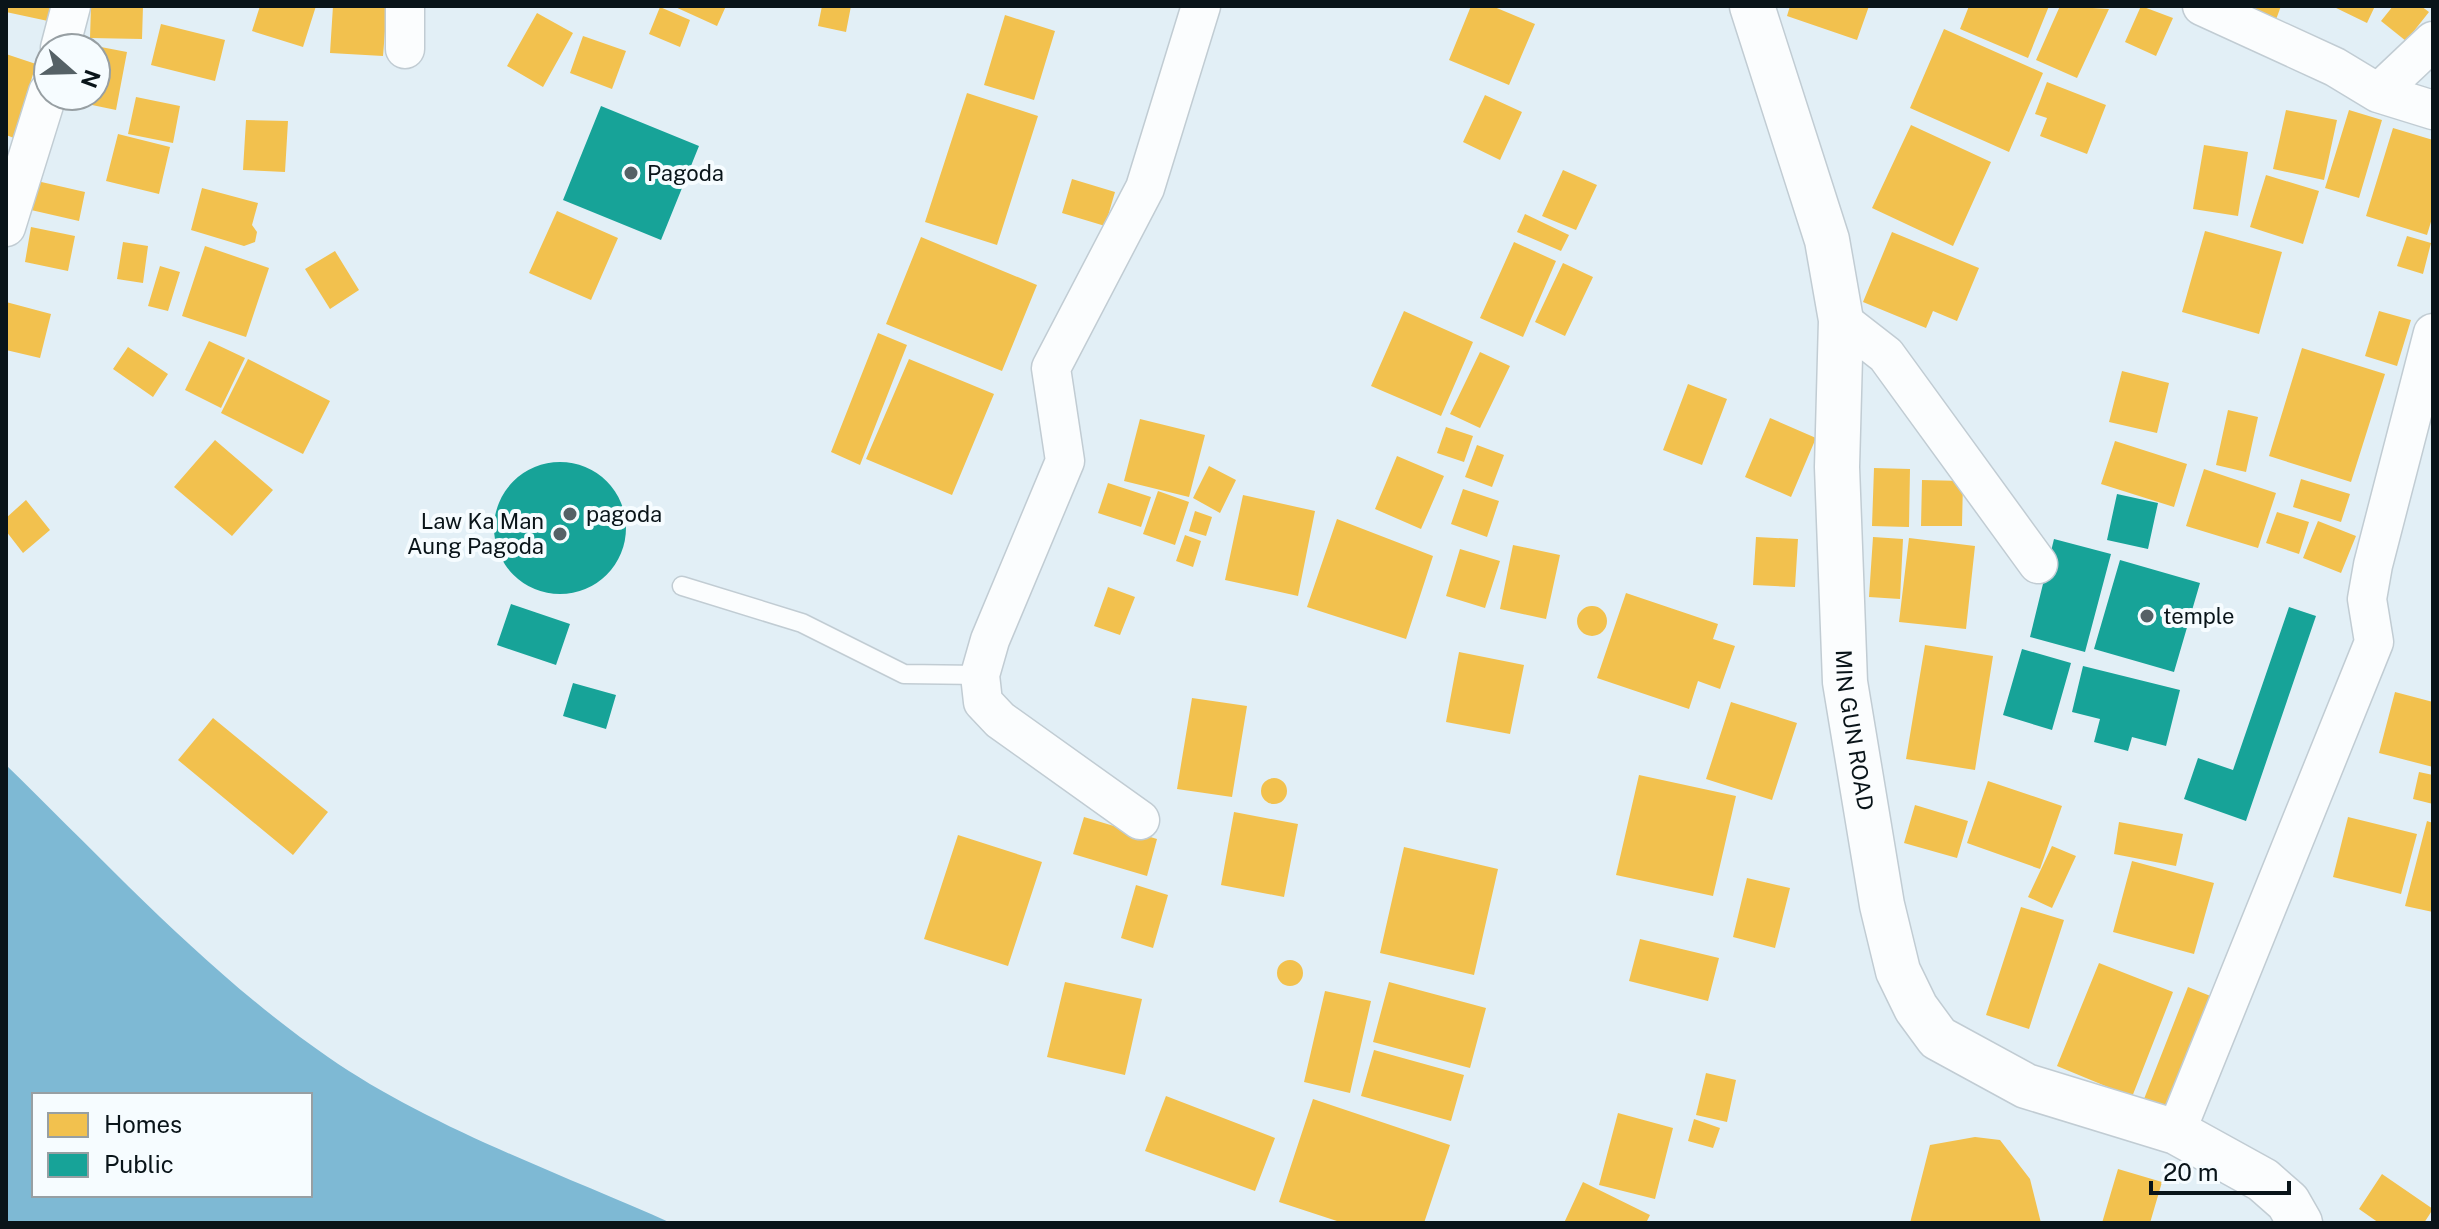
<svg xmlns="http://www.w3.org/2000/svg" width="2439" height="1229" font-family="'Public Sans',sans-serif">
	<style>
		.water { fill: #7eb9d4; fill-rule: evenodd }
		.homes { fill: #f2c14e }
		.public { fill: #17a398 }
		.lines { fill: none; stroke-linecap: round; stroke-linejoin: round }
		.service-casing { stroke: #c1ccd3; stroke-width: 21 }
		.minor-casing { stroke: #c1ccd3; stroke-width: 41 }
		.tertiary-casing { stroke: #c1ccd3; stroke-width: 47 }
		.service { stroke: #fbfdfe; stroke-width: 18 }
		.minor { stroke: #fbfdfe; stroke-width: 38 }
		.tertiary { stroke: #fbfdfe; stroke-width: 44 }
		.poi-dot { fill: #556166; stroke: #f6fcff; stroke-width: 3 }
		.labels { text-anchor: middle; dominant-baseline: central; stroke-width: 8; stroke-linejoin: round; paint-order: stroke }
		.poi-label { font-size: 22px; fill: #091419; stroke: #f6fcff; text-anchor: start }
		.street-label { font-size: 22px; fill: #091419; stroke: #f6fcff }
	</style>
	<rect width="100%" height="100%" fill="#e2eff6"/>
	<path class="water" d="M 6,765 C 110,866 208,974 328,1057 C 427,1126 561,1174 671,1223 L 6,1223 ZM 34,1095 L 310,1095 L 310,1195 L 34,1195 Z"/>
	<path class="homes" d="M 6,6 L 51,6 L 48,21 L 6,12 Z
		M 91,6 L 143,6 L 142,39 L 90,38 Z
		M 260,6 L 316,6 L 303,47 L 252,31 Z
		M 333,6 L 387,6 L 383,56 L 330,53 Z
		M 673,6 L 726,6 L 717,26 Z
		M 822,6 L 851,6 L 846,32 L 818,26 Z
		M 1471,6 L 1492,6 L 1535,24 L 1509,85 L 1449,60 Z
		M 1790,6 L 1869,6 L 1857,40 L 1787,16 Z
		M 1969,6 L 2049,6 L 2028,58 L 1960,29 Z
		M 2060,6 L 2109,9 L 2077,78 L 2036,60 Z
		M 2141,6 L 2173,18 L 2156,56 L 2125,42 Z
		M 2221,6 L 2281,6 L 2274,25 Z
		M 2332,6 L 2375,6 L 2367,23 Z
		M 2393,6 L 2421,6 L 2429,12 L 2406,41 L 2381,21 Z
		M 660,7 L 690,20 L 680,47 L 649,34 Z
		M 537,13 L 573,33 L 543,87 L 507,66 Z
		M 1005,15 L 1055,31 L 1034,100 L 984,85 Z
		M 161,24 L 225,40 L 215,81 L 151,65 Z
		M 1944,29 L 2043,73 L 2009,152 L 1910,108 Z
		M 583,36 L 626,51 L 612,89 L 570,73 Z
		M 80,43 L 127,52 L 116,110 L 68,100 L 69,96 L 96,96 L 96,48 L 79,48 Z
		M 6,54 L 36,64 L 14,138 L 6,135 Z
		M 2047,82 L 2106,105 L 2087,154 L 2040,136 L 2047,118 L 2035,114 Z
		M 967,93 L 1038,116 L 997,245 L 925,222 Z
		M 1485,95 L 1522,112 L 1500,160 L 1463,142 Z
		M 136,97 L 180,106 L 173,143 L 128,134 Z
		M 2286,110 L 2337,120 L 2324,180 L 2273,169 Z
		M 2349,110 L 2382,120 L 2359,198 L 2325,188 Z
		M 246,120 L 288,121 L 285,172 L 243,170 Z
		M 1911,125 L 1991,162 L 1953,246 L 1872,208 Z
		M 2393,128 L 2433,140 L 2433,215 L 2427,235 L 2366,216 Z
		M 118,134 L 170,147 L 159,194 L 106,181 Z
		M 2204,145 L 2248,152 L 2238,216 L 2193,209 Z
		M 1563,170 L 1597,185 L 1576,230 L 1542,216 Z
		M 2266,175 L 2319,191 L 2303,244 L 2250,227 Z
		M 1072,179 L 1115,192 L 1105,226 L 1062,213 Z
		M 37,181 L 85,192 L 79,221 L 31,210 Z
		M 202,188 L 258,203 L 252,225 L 257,232 L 255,242 L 244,246 L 191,230 Z
		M 557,211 L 618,238 L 591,300 L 529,273 Z
		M 1525,214 L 1569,235 L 1561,251 L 1517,232 Z
		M 31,227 L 75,236 L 68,271 L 25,262 Z
		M 2205,231 L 2282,252 L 2259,334 L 2182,312 Z
		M 1892,232 L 1979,268 L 1957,321 L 1933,311 L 1926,328 L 1863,302 Z
		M 2407,236 L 2431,243 L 2423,274 L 2397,266 Z
		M 921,237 L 1037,285 L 1002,371 L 886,324 Z
		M 123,242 L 148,246 L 143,283 L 117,279 Z
		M 1514,242 L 1556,261 L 1523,337 L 1480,318 Z
		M 205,246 L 269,268 L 246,337 L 182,316 Z
		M 335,251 L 359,290 L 330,309 L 305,269 Z
		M 1563,263 L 1593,277 L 1565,336 L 1535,322 Z
		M 160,266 L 180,272 L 168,311 L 148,306 Z
		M 6,302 L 51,314 L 40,358 L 6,350 Z
		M 1404,311 L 1473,342 L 1441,416 L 1371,386 Z
		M 2379,311 L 2411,320 L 2397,366 L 2365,356 Z
		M 878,333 L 907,345 L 860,465 L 831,452 Z
		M 209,341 L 245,358 L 221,408 L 185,390 Z
		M 128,347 L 168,374 L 153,397 L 113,369 Z
		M 2302,348 L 2385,374 L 2351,482 L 2269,456 Z
		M 1480,352 L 1510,366 L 1480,428 L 1450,414 Z
		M 248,359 L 330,401 L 303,454 L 221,413 Z
		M 909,359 L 994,394 L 952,495 L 866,459 Z
		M 2122,371 L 2169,383 L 2157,433 L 2109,422 Z
		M 1688,384 L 1727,399 L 1702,465 L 1663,450 Z
		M 2228,410 L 2258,417 L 2246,472 L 2216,465 Z
		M 1770,418 L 1816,438 L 1791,497 L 1745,477 Z
		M 1140,419 L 1205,435 L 1189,497 L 1124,481 Z
		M 1446,427 L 1473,436 L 1464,462 L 1437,453 Z
		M 215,440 L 273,490 L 232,536 L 174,487 Z
		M 2115,441 L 2187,464 L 2174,507 L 2101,484 Z
		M 1477,445 L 1504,455 L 1492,487 L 1465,477 Z
		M 1397,456 L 1444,476 L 1421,529 L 1375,509 Z
		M 1209,466 L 1236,480 L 1220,513 L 1193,498 Z
		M 1874,468 L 1910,469 L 1909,527 L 1872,526 Z
		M 2204,469 L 2276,493 L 2258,548 L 2186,526 Z
		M 2301,479 L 2350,494 L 2341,522 L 2293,507 Z
		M 1922,480 L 1963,481 L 1962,526 L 1921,526 Z
		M 1108,483 L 1151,497 L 1141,527 L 1098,513 Z
		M 1463,489 L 1499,501 L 1487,537 L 1451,524 Z
		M 1158,491 L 1189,502 L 1175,545 L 1143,534 Z
		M 1243,495 L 1315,511 L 1298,596 L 1225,580 Z
		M 26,500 L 50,530 L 23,553 L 6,531 L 6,518 Z
		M 1195,511 L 1212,517 L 1206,536 L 1189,531 Z
		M 2277,512 L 2309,522 L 2299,554 L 2266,543 Z
		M 1337,519 L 1433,556 L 1406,639 L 1307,607 Z
		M 2318,521 L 2356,536 L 2341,573 L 2303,558 Z
		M 1185,535 L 1201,541 L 1193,567 L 1176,561 Z
		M 1756,537 L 1798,539 L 1795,587 L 1753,585 Z
		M 1873,537 L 1903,539 L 1900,599 L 1869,597 Z
		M 1909,538 L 1975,546 L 1966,629 L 1899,622 Z
		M 1513,545 L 1560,555 L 1546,619 L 1500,609 Z
		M 1460,549 L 1500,561 L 1485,608 L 1446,596 Z
		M 1108,587 L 1135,597 L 1120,635 L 1094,626 Z
		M 1626,593 L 1718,624 L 1713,639 L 1735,646 L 1720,689 L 1698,681 L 1689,709 L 1597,678 Z
		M1577 621a15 15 0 1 1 30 0a15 15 0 1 1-30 0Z
		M 1925,645 L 1993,656 L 1975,770 L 1906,759 Z
		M 1459,652 L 1524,665 L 1510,734 L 1446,722 Z
		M 2395,692 L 2433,702 L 2433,767 L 2379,753 Z
		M 1192,698 L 1247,706 L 1232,797 L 1177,789 Z
		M 1731,702 L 1797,723 L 1772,800 L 1706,779 Z
		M 213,718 L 328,812 L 293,855 L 178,760 Z
		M 2419,772 L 2433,775 L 2433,804 L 2413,799 Z
		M 1639,775 L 1736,796 L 1713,896 L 1616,875 Z
		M1261 791a13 13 0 1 1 26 0a13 13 0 1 1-26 0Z
		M 1988,781 L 2062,806 L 2040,869 L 1967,843 Z
		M 1915,805 L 1968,821 L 1957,858 L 1904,843 Z
		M 1234,812 L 1298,824 L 1284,897 L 1221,885 Z
		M 1084,817 L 1157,839 L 1147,876 L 1073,854 Z
		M 2348,817 L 2417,834 L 2401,894 L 2333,877 Z
		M 2427,821 L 2433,823 L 2433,912 L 2405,906 Z
		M 2119,822 L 2183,834 L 2176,866 L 2114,854 Z
		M 958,835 L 1042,862 L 1008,966 L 924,939 Z
		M 2052,846 L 2076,856 L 2052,908 L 2028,897 Z
		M 1404,847 L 1498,869 L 1474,975 L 1380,953 Z
		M 2132,861 L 2214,883 L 2194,954 L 2113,932 Z
		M 1747,878 L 1790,888 L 1775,948 L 1733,937 Z
		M 1136,885 L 1168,895 L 1153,948 L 1121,938 Z
		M 2021,907 L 2064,920 L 2029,1029 L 1986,1015 Z
		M 1640,939 L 1719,958 L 1708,1001 L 1629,981 Z
		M1277 973a13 13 0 1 1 26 0a13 13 0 1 1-26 0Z
		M 2099,963 L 2173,992 L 2132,1097 L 2057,1066 Z
		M 1065,982 L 1142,999 L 1125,1075 L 1047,1057 Z
		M 1389,982 L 1486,1008 L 1470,1068 L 1373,1042 Z
		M 2188,987 L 2218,999 L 2174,1111 L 2144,1099 Z
		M 1325,991 L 1371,1001 L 1350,1093 L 1304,1082 Z
		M 1374,1050 L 1464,1075 L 1451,1121 L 1361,1096 Z
		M 1706,1073 L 1736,1080 L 1727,1122 L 1696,1115 Z
		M 1166,1096 L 1275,1138 L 1255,1191 L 1145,1151 Z
		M 1313,1099 L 1450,1145 L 1424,1223 L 1343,1223 L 1279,1202 Z
		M 1618,1113 L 1673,1128 L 1655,1199 L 1599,1185 Z
		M 1694,1119 L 1720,1128 L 1713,1148 L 1688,1141 Z
		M 1975,1137 L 2000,1140 L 2030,1179 L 2041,1223 L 1910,1223 L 1930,1145 Z
		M 2118,1169 L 2162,1182 L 2150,1223 L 2102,1223 Z
		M 2382,1174 L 2433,1209 L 2424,1223 L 2379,1223 L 2359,1209 Z
		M 1583,1182 L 1650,1215 L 1646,1223 L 1564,1223 Z"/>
	<path class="public" d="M 601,106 L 699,146 L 661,240 L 563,200 Z
		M494 528a66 66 0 1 1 132 0a66 66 0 1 1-132 0Z
		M 2117,494 L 2158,503 L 2148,549 L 2107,540 Z
		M 2054,539 L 2111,554 L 2085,652 L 2030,637 Z
		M 2120,560 L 2200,583 L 2174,672 L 2094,649 Z
		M 511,604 L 570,624 L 556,665 L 497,645 Z
		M 2289,607 L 2316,616 L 2246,821 L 2184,799 L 2198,758 L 2233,770 Z
		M 2022,649 L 2071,663 L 2052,730 L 2003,715 Z
		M 2083,666 L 2180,690 L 2166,746 L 2132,737 L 2128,751 L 2094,742 L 2100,719 L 2072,712 Z
		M 573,683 L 616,695 L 606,729 L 563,716 Z"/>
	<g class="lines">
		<g class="service-casing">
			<path id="service" d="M 682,586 L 802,623 L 904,674 L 980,675"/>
		</g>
		<g class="minor-casing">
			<path id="minor" d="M 405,6 L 405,49
				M 2202,6 L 2335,67 L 2378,93 L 2433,110
				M 60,48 L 71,6
				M 2378,93 L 2433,41
				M 6,227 L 48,92
				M 1841,320 L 1886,355 L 2038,564
				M 1140,820 L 1000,720 L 983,702 L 980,675 L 990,640 L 1065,461 L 1051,368 L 1145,188 L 1201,6
				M 2176,1132 L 2374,642 L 2367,599 L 2373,565 L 2433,333"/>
		</g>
		<g class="tertiary-casing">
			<g id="tertiary">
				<path id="s1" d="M 1752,6 L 1827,240 L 1841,320 L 1837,467 L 1845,682 L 1882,905 L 1898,971 L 1916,1008 L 1938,1038 L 2026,1086 L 2176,1132 L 2263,1180 L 2288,1202 L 2300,1223"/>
			</g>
		</g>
		<use href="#service" class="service"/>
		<use href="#minor" class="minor"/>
		<use href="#tertiary" class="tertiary"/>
	</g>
	<g class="poi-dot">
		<circle cx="631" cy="173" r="8"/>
		<circle cx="570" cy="514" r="8"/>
		<circle cx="560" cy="534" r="8"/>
		<circle cx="2147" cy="616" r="8"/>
	</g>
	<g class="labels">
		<g class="poi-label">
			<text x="647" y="173">Pagoda</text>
			<text x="586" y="514">pagoda</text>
			<text x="544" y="521" text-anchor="end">Law Ka Man<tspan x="544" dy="25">Aung Pagoda</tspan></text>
			<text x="2163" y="616">temple</text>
		</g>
		<g class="street-label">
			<text stroke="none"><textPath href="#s1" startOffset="738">MIN GUN ROAD</textPath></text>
		</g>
	</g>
	<rect width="2439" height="1229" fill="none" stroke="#091419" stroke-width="16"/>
	<rect x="32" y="1093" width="280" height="104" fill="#f6fcff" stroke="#979fa3" stroke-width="2"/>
	<rect x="48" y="1113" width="40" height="24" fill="#f2c14e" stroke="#979fa3" stroke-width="2"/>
	<text x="104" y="1133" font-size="24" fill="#091419">Homes</text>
	<rect x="48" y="1153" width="40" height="24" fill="#17a398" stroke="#979fa3" stroke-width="2"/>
	<text x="104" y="1173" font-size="24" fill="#091419">Public</text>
	<g transform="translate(72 72) rotate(110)"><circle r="38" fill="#f6fcff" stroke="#979fa3" stroke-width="2"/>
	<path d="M0-6L14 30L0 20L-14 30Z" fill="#556166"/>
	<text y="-12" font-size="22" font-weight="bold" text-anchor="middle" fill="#091419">N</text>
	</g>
	<path d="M2151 1181v12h138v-12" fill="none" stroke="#091419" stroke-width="4"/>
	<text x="2163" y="1181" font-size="24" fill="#091419" stroke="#f6fcff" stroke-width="6" paint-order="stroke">20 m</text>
</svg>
